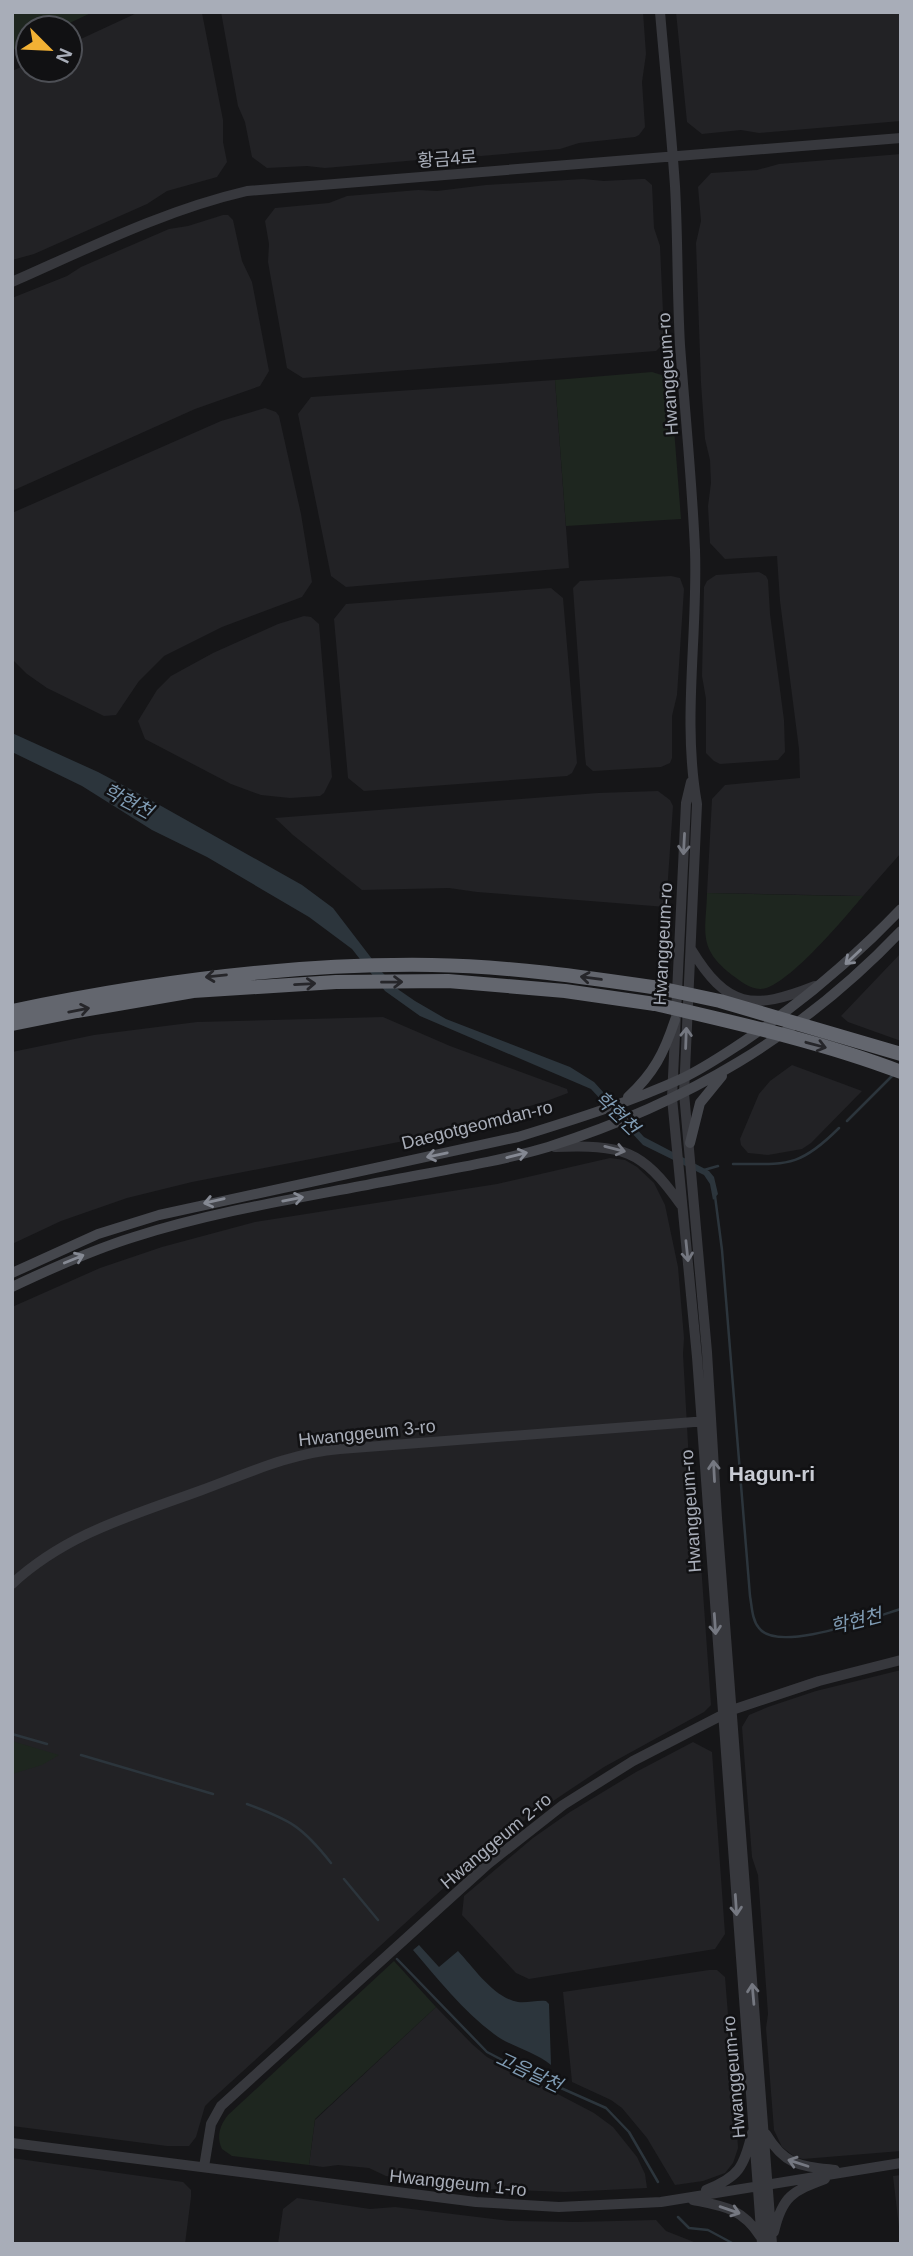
<svg xmlns="http://www.w3.org/2000/svg" width="913" height="2256" font-family="Helvetica,'Noto Sans KR',sans-serif">
	<style>
		.built { fill: #222225 }
		.green { fill: #1e261f }
		.water { fill: #2c353c }
		.lines { fill: none; stroke-linecap: round; stroke-linejoin: round }
		.stream { stroke: #2c353c; stroke-width: 2.5 }
		.tertiary { stroke: #37383d; stroke-width: 10 }
		.secondary { stroke: #45474d; stroke-width: 10 }
		.motorway { stroke: #63666e; stroke-width: 14 }
		.motorway-bridge { stroke: #63666e; stroke-width: 14 }
		.oneway { stroke: #757881 }
		.oneway2 { stroke: #858993 }
		.oneway3 { stroke: #26262a }
		.labels { text-anchor: middle; dominant-baseline: central; stroke-width: 5; stroke-linejoin: round; paint-order: stroke }
		.street-label { font-size: 18px; fill: #a8adb8; stroke: #111113 }
		.water-label { font-size: 19px; font-style: italic; fill: #7f9bb3; stroke: #111113 }
		.quarter-label { font-size: 21px; font-weight: bold; fill: #c9ccd4; stroke: #111113 }
	</style>
	<rect width="100%" height="100%" fill="#161618"/>
	<path class="built" d="M 139,12 L 202,13 L 223,120 L 223,142 L 227,162 L 217,177 L 167,191 L 147,204 L 34,254 L 12,260 L 12,71 L 28,64 L 28,70 L 70,70 L 70,44 Z
		M 221,12 L 643,12 L 646,54 L 642,82 L 645,127 L 639,135 L 635,137 L 579,143 L 560,149 L 481,156 L 463,154 L 442,156 L 430,159 L 325,168 L 307,166 L 267,168 L 252,157 L 245,122 L 238,106 Z
		M 676,12 L 901,12 L 901,121 L 759,133 L 741,130 L 702,134 L 687,122 Z
		M 901,154 L 901,853 L 863,896 L 707,893 L 712,799 L 725,785 L 800,778 L 799,749 L 780,601 L 777,556 L 725,559 L 710,543 L 708,506 L 711,483 L 710,460 L 705,439 L 701,383 L 696,243 L 701,221 L 698,187 L 711,173 L 757,170 L 779,164 Z
		M 583,179 L 604,181 L 641,179 L 645,179 L 652,185 L 654,228 L 660,246 L 664,335 L 660,347 L 656,351 L 303,378 L 287,368 L 268,262 L 269,244 L 265,221 L 275,208 L 329,203 L 347,196 L 418,190 L 437,191 L 486,185 Z
		M 223,215 L 228,215 L 233,220 L 242,261 L 252,282 L 269,371 L 260,386 L 195,409 L 12,491 L 12,298 L 67,276 L 81,267 L 169,229 L 188,226 Z
		M 555,380 L 569,568 L 346,587 L 331,576 L 298,414 L 311,397 Z
		M 265,408 L 276,412 L 279,416 L 301,514 L 312,582 L 302,597 L 222,627 L 164,656 L 139,681 L 116,715 L 104,716 L 47,688 L 27,674 L 12,659 L 12,513 L 221,421 Z
		M 759,572 L 766,576 L 768,580 L 770,614 L 784,720 L 785,752 L 778,760 L 720,764 L 714,761 L 706,753 L 706,699 L 702,676 L 704,587 L 707,581 L 716,575 Z
		M 671,576 L 680,578 L 684,589 L 677,695 L 672,716 L 672,758 L 670,763 L 661,767 L 593,771 L 586,765 L 585,756 L 573,588 L 580,581 Z
		M 551,588 L 563,598 L 577,763 L 572,773 L 567,776 L 364,791 L 348,778 L 334,619 L 346,604 Z
		M 304,616 L 311,617 L 319,624 L 332,777 L 324,793 L 320,796 L 290,798 L 261,795 L 231,784 L 145,739 L 138,721 L 157,690 L 171,676 L 213,653 L 278,624 Z
		M 658,791 L 670,800 L 673,806 L 666,907 L 477,892 L 449,888 L 362,890 L 293,835 L 275,818 L 598,793 Z
		M 901,953 L 901,1041 L 848,1022 L 841,1016 Z
		M 383,1017 L 450,1046 L 567,1089 L 568,1093 L 544,1102 L 404,1141 L 192,1182 L 127,1198 L 61,1221 L 12,1244 L 12,1052 L 94,1035 L 197,1022 Z
		M 792,1065 L 862,1091 L 811,1143 L 802,1149 L 768,1155 L 748,1153 L 741,1145 L 740,1139 L 759,1094 L 770,1081 Z
		M 610,1158 L 625,1160 L 637,1167 L 654,1183 L 665,1205 L 678,1267 L 684,1338 L 683,1354 L 691,1498 L 698,1522 L 711,1705 L 704,1712 L 604,1767 L 565,1793 L 522,1822 L 482,1853 L 209,2102 L 205,2106 L 196,2137 L 189,2146 L 167,2146 L 12,2126 L 12,1307 L 100,1268 L 162,1247 L 255,1222 L 497,1184 Z
		M 901,1670 L 901,2151 L 803,2159 L 795,2157 L 782,2147 L 774,2130 L 766,2028 L 768,2014 L 758,1875 L 752,1857 L 742,1727 L 749,1715 L 768,1707 L 816,1691 Z
		M 693,1742 L 712,1752 L 725,1934 L 715,1949 L 529,1979 L 516,1973 L 462,1915 L 464,1896 L 533,1838 L 570,1812 L 636,1772 Z
		M 709,1970 L 717,1970 L 725,1977 L 729,2027 L 734,2041 L 738,2096 L 736,2112 L 738,2148 L 733,2163 L 725,2173 L 703,2181 L 675,2185 L 647,2138 L 622,2108 L 611,2100 L 572,2082 L 563,1992 Z
		M 436,2007 L 472,2044 L 487,2057 L 594,2113 L 613,2127 L 637,2157 L 645,2174 L 647,2188 L 565,2192 L 488,2189 L 386,2176 L 369,2168 L 338,2165 L 323,2167 L 309,2165 L 315,2120 Z
		M 12,2158 L 183,2182 L 191,2190 L 191,2197 L 185,2244 L 12,2244 Z
		M 901,2175 L 901,2244 L 893,2176 Z
		M 297,2198 L 370,2209 L 395,2207 L 511,2221 L 576,2222 L 656,2220 L 666,2231 L 699,2244 L 278,2244 L 283,2209 Z"/>
	<path class="green" d="M 12,12 L 93,12 L 59,28 L 28,28 L 28,42 L 12,50 Z
		M 652,372 L 665,376 L 671,390 L 681,519 L 566,526 L 555,380 Z
		M 707,893 L 848,896 L 863,896 C 847,915 785,990 760,989 C 750,989 739,980 732,975 C 697,948 706,932 707,893 Z
		M 12,1741 L 59,1755 L 42,1765 L 12,1774 Z
		M 394,1961 L 436,2007 L 315,2119 L 309,2165 L 232,2156 L 222,2149 C 216,2137 220,2125 228,2115 Z"/>
	<path class="water" d="M 12,733 L 98,772 L 147,798 L 302,885 L 333,908 L 382,972 L 399,990 L 415,1001 L 446,1019 L 570,1067 L 594,1082 L 644,1137 L 709,1171 L 714,1177 L 718,1194 L 713,1200 L 710,1184 L 704,1175 L 643,1145 L 591,1089 L 420,1016 L 385,991 L 352,949 L 309,917 L 207,857 L 152,830 L 82,786 L 12,752 Z
		M 419,1945 L 439,1967 L 458,1951 C 474,1968 494,1998 518,2002 C 528,2003 537,2000 546,2001 L 549,2004 L 551,2065 C 534,2051 511,2047 494,2034 C 463,2011 438,1979 413,1950 Z"/>
	<g class="lines">
		<path class="stream" d="M 847,1121 L 893,1075
			M 733,1164 C 787,1164 799,1168 839,1128
			M 704,1170 L 718,1166
			M 715,1196 L 722,1250 L 750,1596 C 752,1607 752,1620 759,1628 C 778,1654 873,1617 901,1609
			M 12,1734 L 47,1744
			M 81,1755 L 213,1794
			M 247,1804 C 290,1820 302,1826 331,1863
			M 344,1879 L 378,1920
			M 397,1959 L 487,2052 L 527,2073 L 606,2108 L 629,2132 L 658,2182
			M 678,2217 L 689,2228 L 708,2230 L 734,2244"/>
		<path class="tertiary" d="M 660,12 C 665,70 671,128 675,186 C 678,239 677,292 680,345 C 685,413 692,481 695,550 C 698,634 682,720 697,804 L 684,1093 L 707,1352 L 717,1518 L 772,2244
			M 12,282 C 89,248 165,210 247,191 L 901,138
			M 691,782 L 686,803 L 672,1098 L 697,1357 L 762,2244
			M 691,949 C 727,1008 752,1011 815,986
			M 555,1147 C 622,1145 641,1148 681,1205
			M 12,1584 C 67,1533 134,1515 202,1490 C 248,1473 291,1453 340,1449 L 707,1421
			M 766,2134 C 785,2166 801,2166 835,2170
			M 12,2143 L 476,2202 L 559,2207 L 661,2202 L 901,2163
			M 204,2167 L 211,2124 L 221,2106 L 488,1864 L 563,1805 L 633,1761 L 732,1710 L 819,1681 L 901,1660
			M 706,2190 C 739,2177 744,2167 752,2133
			M 693,2200 C 723,2206 742,2208 760,2236
			M 774,2232 C 782,2196 793,2191 825,2179"/>
		<path class="secondary" d="M 628,1097 C 654,1073 664,1053 675,1020
			M 690,1143 L 700,1103 L 722,1076
			M 12,1273 L 98,1234 L 159,1215 L 518,1137 C 573,1120 631,1102 683,1078 C 704,1068 723,1055 743,1042 C 801,1003 853,959 901,909
			M 12,1287 C 52,1268 92,1250 134,1237 C 215,1211 300,1198 382,1182 C 438,1171 494,1163 548,1147 C 686,1103 801,1036 901,931"/>
		<path class="motorway" d="M 12,1011 C 150,982 291,963 432,965 C 508,966 584,977 659,988
			M 12,1024 L 77,1011 L 193,991 L 336,982 L 448,981 L 565,991 L 655,1004"/>
		<path class="motorway-bridge" d="M 659,988 L 720,1001 L 901,1054
			M 655,1004 C 737,1023 822,1042 901,1072"/>
	</g>
	<defs><path id="oneway-shaft" d="M-6 0H5M1.5-3L5.5 0L1.5 3" fill="none" stroke-width="1.6" stroke-linecap="round" stroke-linejoin="round" transform="scale(1.75)"/></defs>
	<g class="oneway">
		<use href="#oneway-shaft" transform="translate(684 844) rotate(93)"/>
		<use href="#oneway-shaft" transform="translate(686 1038) rotate(-88)"/>
		<use href="#oneway-shaft" transform="translate(615 1149) rotate(14)"/>
		<use href="#oneway-shaft" transform="translate(687 1251) rotate(84)"/>
		<use href="#oneway-shaft" transform="translate(714 1471) rotate(-93)"/>
		<use href="#oneway-shaft" transform="translate(715 1624) rotate(86)"/>
		<use href="#oneway-shaft" transform="translate(736 1905) rotate(86)"/>
		<use href="#oneway-shaft" transform="translate(753 1994) rotate(-95)"/>
		<use href="#oneway-shaft" transform="translate(798 2163) rotate(-162)"/>
		<use href="#oneway-shaft" transform="translate(730 2210) rotate(19)"/>
	</g>
	<g class="oneway2">
		<use href="#oneway-shaft" transform="translate(853 957) rotate(137)"/>
		<use href="#oneway-shaft" transform="translate(437 1155) rotate(168)"/>
		<use href="#oneway-shaft" transform="translate(517 1155) rotate(-14)"/>
		<use href="#oneway-shaft" transform="translate(293 1199) rotate(-11)"/>
		<use href="#oneway-shaft" transform="translate(214 1201) rotate(167)"/>
		<use href="#oneway-shaft" transform="translate(74 1259) rotate(-22)"/>
	</g>
	<g class="oneway3">
		<use href="#oneway-shaft" transform="translate(216 976) rotate(174)"/>
		<use href="#oneway-shaft" transform="translate(591 978) rotate(-172)"/>
		<use href="#oneway-shaft" transform="translate(392 982) rotate(-1)"/>
		<use href="#oneway-shaft" transform="translate(305 984) rotate(-3)"/>
		<use href="#oneway-shaft" transform="translate(79 1010) rotate(-11)"/>
		<use href="#oneway-shaft" transform="translate(816 1045) rotate(15)"/>
	</g>
	<g class="labels">
		<g class="street-label">
			<text transform="translate(447 159) rotate(-4)">황금4로</text>
			<text transform="translate(668 374) rotate(-94)">Hwanggeum-ro</text>
			<text transform="translate(663 944) rotate(-87)">Hwanggeum-ro</text>
			<text transform="translate(477 1125) rotate(-14)">Daegotgeomdan-ro</text>
			<text transform="translate(367 1433) rotate(-6)">Hwanggeum 3-ro</text>
			<text transform="translate(691 1511) rotate(-94)">Hwanggeum-ro</text>
			<text transform="translate(496 1841) rotate(-40)">Hwanggeum 2-ro</text>
			<text transform="translate(734 2077) rotate(-95)">Hwanggeum-ro</text>
			<text transform="translate(458 2183) rotate(6)">Hwanggeum 1-ro</text>
		</g>
		<g class="water-label">
			<text transform="translate(128 801) rotate(28)">학현천</text>
			<text transform="translate(617 1113) rotate(44)">학현천</text>
			<text transform="translate(856 1621) rotate(-14)">학현천</text>
			<text transform="translate(529 2072) rotate(25)">고음달천</text>
		</g>
		<g class="quarter-label">
			<text x="772" y="1473">Hagun-ri</text>
		</g>
	</g>
	<rect width="913" height="2256" fill="none" stroke="#a8adb8" stroke-width="28"/>
	<g transform="translate(49 49) rotate(114)"><circle r="33" fill="#111113" stroke="#4d4f55" stroke-width="2"/>
	<path d="M0-5L12 26L0 18L-12 26Z" fill="#f2b134"/>
	<text y="-10" font-size="19" font-weight="bold" text-anchor="middle" fill="#a8adb8">N</text>
	</g>
</svg>
